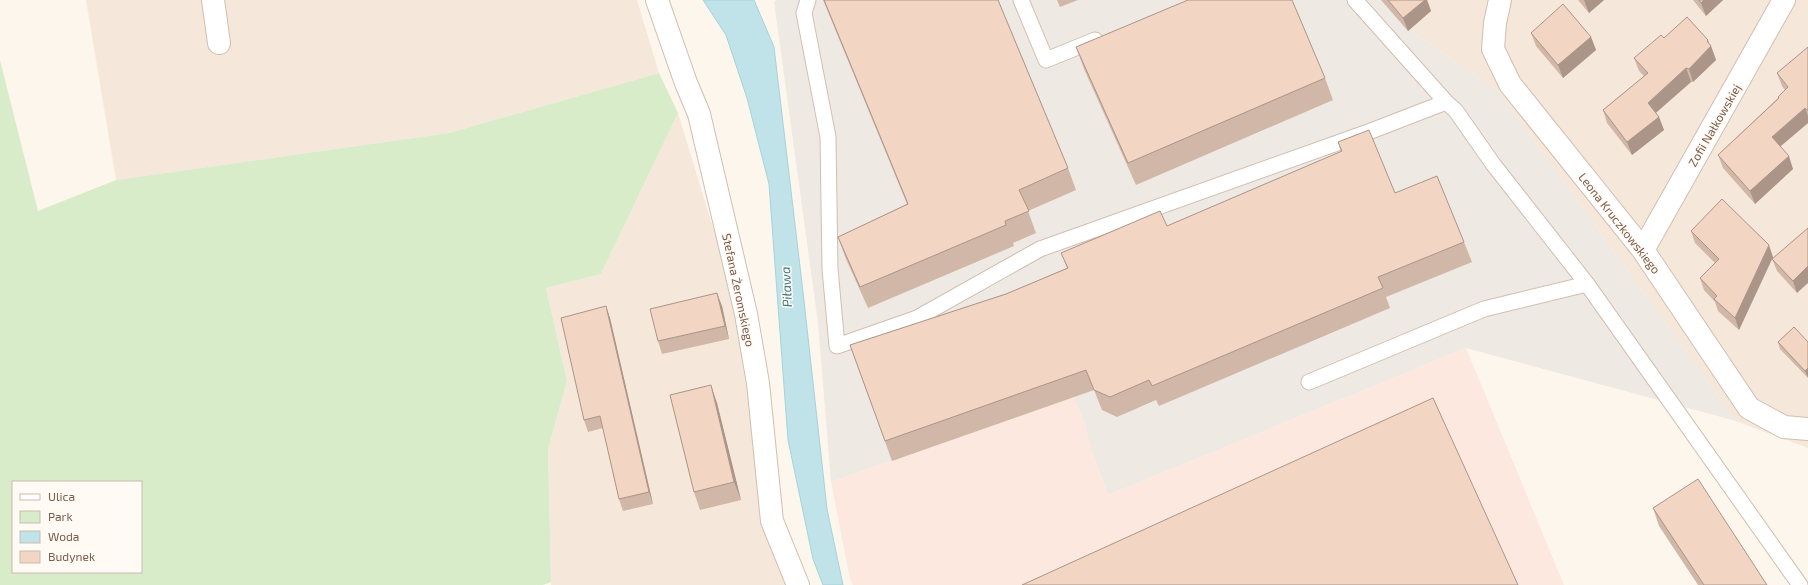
<svg xmlns="http://www.w3.org/2000/svg" width="1808" height="585" font-family="'Exo 2',sans-serif">
	<style>
		.residential { fill: #f5e8da }
		.commercial { fill: #fde8e0 }
		.industrial { fill: #efe9e4 }
		.green { fill: #d8ecc9; fill-rule: evenodd }
		.water { fill: #bfe3e8; stroke: #a5d3da }
		.lines { fill: none; stroke-linecap: round; stroke-linejoin: round }
		.service-casing { stroke: #d1beb0; stroke-width: 17 }
		.minor-casing { stroke: #d1beb0; stroke-width: 24 }
		.service { stroke: #fff; stroke-width: 15 }
		.minor { stroke: #fff; stroke-width: 22 }
		.wall { fill: #d1b7a8 }
		.shaded-wall { fill: #aa9588 }
		.building { fill: #f3d5c3; stroke: #aa9588 }
		.labels { text-anchor: middle; dominant-baseline: central; stroke-width: 3; stroke-linejoin: round; paint-order: stroke }
		.street-label { font-size: 12px; fill: #7a5c4d; stroke: #fffaf3 }
		.water-label { font-size: 13px; font-style: italic; fill: #437c86; stroke: #fffaf3 }
	</style>
	<rect width="100%" height="100%" fill="#fdf6ec"/>
	<path class="residential" d="M 86,0 L 637,0 L 659,73 L 449,133 L 116,180 Z
		M 1387,0 L 1808,0 L 1808,448 L 1736,421 L 1499,92 L 1418,36 Z
		M 678,113 L 728,277 L 789,553 L 801,585 L 551,585 L 548,449 L 567,381 L 546,288 L 601,274 Z"/>
	<path class="commercial" d="M 1466,348 L 1564,585 L 853,585 L 850,579 L 831,482 L 1074,396 L 1084,421 L 1089,443 L 1108,495 Z"/>
	<path class="industrial" d="M 776,0 L 1387,0 L 1418,36 L 1499,92 L 1736,421 L 1466,348 L 1108,495 L 1089,443 L 1084,421 L 1073,396 L 831,482 L 818,323 L 774,2 Z"/>
	<path class="green" d="M 0,60 L 38,211 L 116,180 L 449,133 L 659,73 L 678,113 L 601,274 L 546,288 L 567,381 L 548,449 L 551,582 L 543,585 L 0,585 ZM 13,482 L 141,482 L 141,572 L 13,572 Z"/>
	<path class="water" d="M 703,0 L 754,0 L 774,47 L 803,292 L 827,509 L 843,585 L 823,585 L 813,559 L 788,440 L 769,184 L 747,98 L 726,35 Z"/>
	<g class="lines">
		<g class="service-casing">
			<path id="service" d="M 808,0 L 804,13 L 828,137 L 830,269 L 837,346 L 917,318 L 1040,249 L 1371,131 L 1446,102 L 1456,111 L 1493,164 L 1587,284 L 1800,585
				M 1021,0 L 1046,60 L 1095,40
				M 1355,0 L 1446,102
				M 1309,382 L 1484,309 L 1587,284"/>
		</g>
		<g class="minor-casing">
			<path id="minor" d="M 213,0 L 219,43
				M 657,0 L 686,83 L 699,114 L 746,314 L 758,383 L 772,521 L 798,585
				M 1500,0 L 1495,23 L 1493,49 L 1510,84 L 1643,250 L 1749,408 L 1784,427 L 1808,429
				M 1643,250 L 1784,0"/>
		</g>
		<use href="#service" class="service"/>
		<use href="#minor" class="minor"/>
	</g>
	<path class="wall" d="M 823,0 L 998,0 L 1068,168 L 1076,190 L 1028,211 L 1036,233 L 1013,243 L 1014,246 L 868,308 L 846,259 L 838,237 L 907,204 Z
		M 1057,0 L 1078,0 L 1060,7 Z
		M 1381,0 L 1427,0 L 1431,11 L 1408,31 Z
		M 1578,0 L 1604,0 L 1589,13 Z
		M 1693,0 L 1723,0 L 1706,16 Z
		M 1531,33 L 1591,37 L 1596,50 L 1563,78 L 1536,46 Z
		M 1664,38 L 1708,40 L 1709,44 L 1711,46 L 1716,60 L 1693,82 L 1691,82 L 1656,113 L 1659,117 L 1664,130 L 1632,155 L 1607,123 L 1603,110 L 1644,76 L 1639,71 L 1634,58 Z
		M 1076,47 L 1325,78 L 1333,100 L 1136,185 L 1084,69 Z
		M 1808,47 L 1808,123 L 1780,147 L 1793,169 L 1755,204 L 1723,168 L 1718,155 L 1778,98 L 1778,97 L 1785,90 L 1782,86 L 1777,73 Z
		M 1338,142 L 1395,193 L 1464,242 L 1472,262 L 1386,297 L 1390,308 L 1159,406 L 1156,400 L 1117,417 L 1102,410 L 1094,390 L 892,461 L 850,345 L 1006,294 L 1067,268 L 1061,253 L 1167,226 L 1341,152 Z
		M 1808,228 L 1797,293 L 1777,271 L 1772,259 L 1739,330 L 1718,311 L 1715,302 L 1704,290 L 1700,278 L 1715,263 L 1695,243 L 1691,231 L 1773,257 L 1773,259 Z
		M 606,306 L 610,318 L 653,504 L 623,511 L 619,499 L 603,428 L 588,432 L 584,420 Z
		M 722,306 L 729,339 L 662,354 L 658,341 Z
		M 1794,327 L 1808,378 L 1780,349 L 1778,342 Z
		M 717,403 L 741,500 L 700,510 L 694,492 Z
		M 1653,508 L 1767,585 L 1698,585 L 1659,526 Z"/>
	<path class="shaded-wall" d="M 1425,0 L 1427,0 L 1431,11 L 1408,31 L 1403,18 Z
		M 1584,0 L 1604,0 L 1589,13 Z
		M 1704,0 L 1723,0 L 1706,16 L 1701,3 Z
		M 1591,37 L 1596,50 L 1563,78 L 1558,65 Z
		M 1708,40 L 1710,47 L 1711,46 L 1716,60 L 1693,82 L 1689,69 Z
		M 1686,68 L 1691,82 L 1652,116 L 1648,103 Z
		M 1805,108 L 1808,116 L 1808,123 L 1776,150 L 1772,137 Z
		M 1659,117 L 1664,130 L 1632,155 L 1627,142 Z
		M 1789,156 L 1793,169 L 1755,204 L 1750,191 Z
		M 1769,245 L 1773,257 L 1739,330 L 1735,318 Z
		M 1808,266 L 1808,283 L 1797,293 L 1793,281 Z
		M 717,293 L 722,306 L 729,339 L 725,326 Z
		M 606,306 L 610,318 L 653,504 L 649,492 Z
		M 1808,368 L 1808,378 L 1805,371 Z
		M 711,385 L 717,403 L 741,500 L 734,482 Z"/>
	<path class="building" d="M 824,0 L 998,0 L 1068,168 L 1019,190 L 1029,211 L 1005,221 L 1006,225 L 860,287 L 838,237 L 908,204 Z
		M 1188,0 L 1292,0 L 1325,78 L 1128,163 L 1076,47 Z
		M 1388,0 L 1425,0 L 1403,18 Z
		M 1699,0 L 1704,0 L 1701,3 Z
		M 1563,4 L 1591,37 L 1558,65 L 1531,33 Z
		M 1687,17 L 1708,40 L 1707,41 L 1711,46 L 1689,69 L 1686,68 L 1648,103 L 1659,117 L 1627,142 L 1603,110 L 1648,73 L 1634,58 L 1661,35 L 1664,38 Z
		M 1808,47 L 1808,110 L 1807,110 L 1805,108 L 1772,137 L 1789,156 L 1750,191 L 1718,155 L 1779,98 L 1778,97 L 1788,87 L 1777,73 Z
		M 1369,130 L 1395,193 L 1437,176 L 1464,242 L 1378,277 L 1383,288 L 1152,386 L 1149,380 L 1110,397 L 1094,390 L 1086,370 L 885,441 L 850,345 L 1006,294 L 1068,268 L 1061,253 L 1160,211 L 1167,226 L 1342,151 L 1338,142 Z
		M 1722,199 L 1769,245 L 1735,318 L 1714,299 L 1717,296 L 1700,278 L 1719,259 L 1691,231 Z
		M 1808,228 L 1808,266 L 1793,281 L 1772,259 Z
		M 717,293 L 725,326 L 658,341 L 650,309 Z
		M 606,306 L 649,492 L 619,499 L 600,416 L 584,420 L 561,318 Z
		M 1794,327 L 1808,342 L 1808,368 L 1805,371 L 1778,342 Z
		M 711,385 L 734,482 L 694,492 L 670,395 Z
		M 1433,398 L 1518,585 L 1022,585 Z
		M 1698,479 L 1767,585 L 1704,585 L 1653,508 Z"/>
	<g class="labels">
		<g class="street-label">
			<text transform="translate(1714 125) rotate(-60)">Zofii Nałkowskiej</text>
			<text transform="translate(1620 223) rotate(52)">Leona Kruczkowskiego</text>
			<text transform="translate(739 290) rotate(78)">Stefana Żeromskiego</text>
		</g>
		<g class="water-label">
			<text transform="translate(786 287) rotate(-93)">Piława</text>
		</g>
	</g>
	<rect x="12" y="481" width="130" height="92" fill="#fffaf3" stroke="#cabbb1"/>
	<rect x="20" y="494" width="20" height="6" fill="#ffffff" stroke="#cabbb1"/>
	<text x="48" y="501" font-size="12" fill="#7a5c4d">Ulica</text>
	<rect x="20" y="511" width="20" height="12" fill="#d8ecc9" stroke="#cabbb1"/>
	<text x="48" y="521" font-size="12" fill="#7a5c4d">Park</text>
	<rect x="20" y="531" width="20" height="12" fill="#bfe3e8" stroke="#cabbb1"/>
	<text x="48" y="541" font-size="12" fill="#7a5c4d">Woda</text>
	<rect x="20" y="551" width="20" height="12" fill="#f3d5c3" stroke="#cabbb1"/>
	<text x="48" y="561" font-size="12" fill="#7a5c4d">Budynek</text>
</svg>
